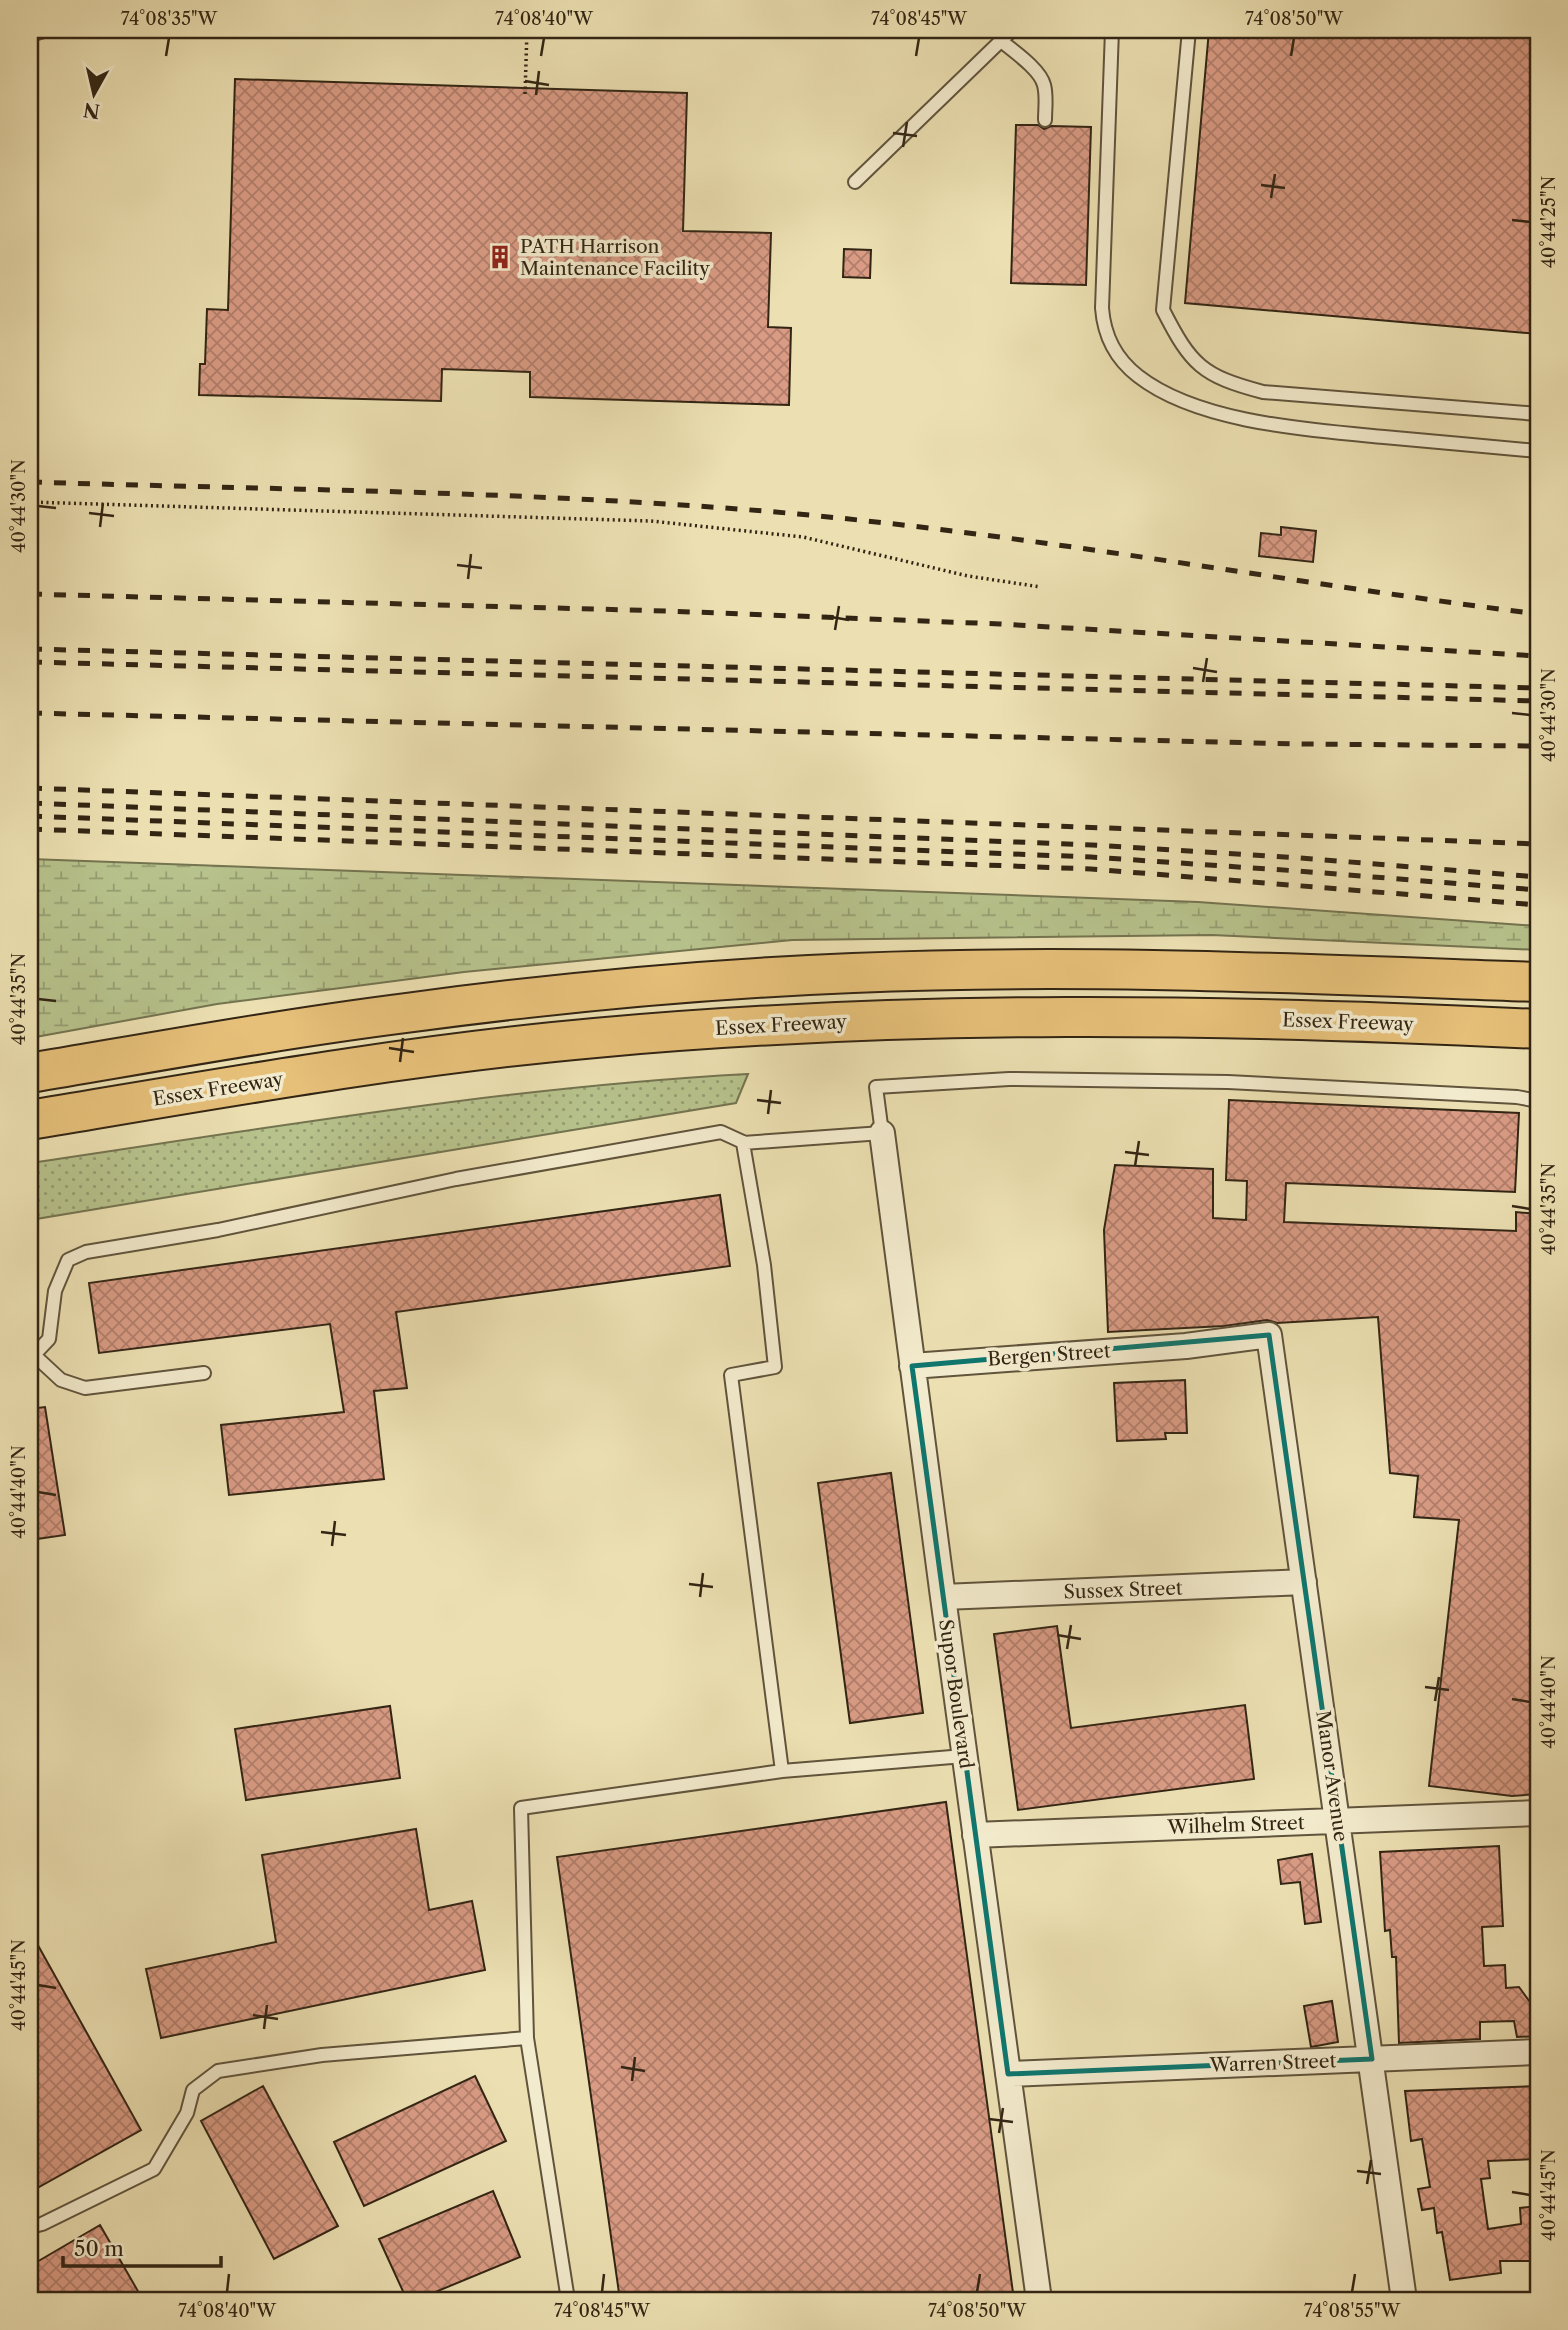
<svg xmlns="http://www.w3.org/2000/svg" width="1568" height="2330" font-family="'Libre Caslon Text',serif">
	<style>
		.grass { fill: url(#grass-dots); stroke: #747450; stroke-width: 2 }
		.wetland { fill: url(#wetland-marsh); stroke: #747450; stroke-width: 2 }
		.building { fill: url(#building-cross-hatch); stroke: #322514; stroke-width: 2 }
		.lines { fill: none; stroke-linecap: round; stroke-linejoin: round }
		.service-casing { stroke: #60543c; stroke-width: 16 }
		.minor-casing { stroke: #60543c; stroke-width: 28 }
		.motorway-casing { stroke: #322514; stroke-width: 42 }
		.path { stroke: #322514; stroke-width: 3.5; stroke-dasharray: 2 3.5; stroke-linecap: butt }
		.service { stroke: #f3ebcd; stroke-width: 12 }
		.minor { stroke: #f3ebcd; stroke-width: 24 }
		.motorway { stroke: #e6c079; stroke-width: 38 }
		.rail { stroke: #322514; stroke-width: 5; stroke-dasharray: 12 12; stroke-linecap: butt }
		.marked { fill: none; stroke: #0f766e; stroke-width: 5; stroke-linejoin: round }
		.ticks { fill: none; stroke: #322514; stroke-width: 2.5 }
		.labels { text-anchor: middle; dominant-baseline: central; stroke-width: 7; stroke-linejoin: round; paint-order: stroke }
		.poi-label { font-size: 19px; fill: #322514; stroke: #f3ebcd; text-anchor: start }
		.street-label { font-size: 19px; fill: #322514; stroke: #f3ebcd }
		.neatline { fill: none; stroke: #322514; stroke-width: 2.5 }
		.ticks-label { font-size: 18px; text-anchor: middle; fill: #322514 }
	</style>
	<defs>
		<pattern id="grass-dots" width="8" height="8" patternUnits="userSpaceOnUse" patternTransform="scale(1.75)"><rect width="8" height="8" fill="#b7c28c"/><path d="M2 2h.1M6 6h.1" fill="none" stroke="#959d71" stroke-width="1.8" stroke-linecap="round"/></pattern>
		<pattern id="wetland-marsh" width="20" height="14" patternUnits="userSpaceOnUse" patternTransform="scale(1.75)"><rect width="20" height="14" fill="#b7c28c"/><path d="M1 5h8M5 5V1M11 12h8M15 12V8" fill="none" stroke="#959d71"/></pattern>
		<pattern id="building-cross-hatch" width="8" height="8" patternUnits="userSpaceOnUse" patternTransform="scale(1.75)"><rect width="8" height="8" fill="#d99b84"/><path d="M0 0l8 8M0 8l8-8" fill="none" stroke="#b17e6b"/></pattern>
	</defs>
	<rect width="100%" height="100%" fill="#ece0b2"/>
	<filter id="stains"><feTurbulence type="fractalNoise" baseFrequency=".00286" numOctaves="4"/><feColorMatrix values="0 0 0 0 .2 0 0 0 0 .09 0 0 0 0 .02 0 0 0 .5 -.17"/></filter>
	<radialGradient id="worn" r=".72"><stop offset=".6" stop-color="#630" stop-opacity="0"/><stop offset="1" stop-color="#630" stop-opacity=".3"/></radialGradient>
	<path class="grass" d="M 748,1074 L 736,1103 L 30,1220 L 30,1163 C 268,1128 507,1087 748,1074 Z"/>
	<path class="wetland" d="M 30,859 L 1198,902 L 1538,926 L 1538,950 L 1212,935 L 792,940 L 464,972 L 217,1004 L 30,1038 Z"/>
	<path class="building" d="M 1209,30 L 1538,30 L 1538,334 L 1185,303 Z
		M 235,79 L 687,93 L 683,231 L 771,233 L 768,327 L 791,328 L 789,405 L 530,397 L 530,372 L 442,369 L 441,401 L 199,395 L 200,364 L 205,364 L 207,309 L 228,310 Z
		M 1016,125 L 1038,125 L 1044,129 L 1051,126 L 1091,127 L 1086,285 L 1011,283 Z
		M 844,249 L 871,250 L 870,278 L 843,277 Z
		M 1281,527 L 1316,531 L 1313,562 L 1259,556 L 1261,533 L 1281,535 Z
		M 1229,1100 L 1519,1113 L 1515,1192 L 1286,1183 L 1284,1222 L 1516,1231 L 1516,1212 L 1538,1214 L 1538,1794 L 1512,1796 L 1429,1786 L 1459,1520 L 1414,1517 L 1418,1476 L 1390,1473 L 1378,1317 L 1277,1323 L 1267,1320 L 1224,1326 L 1108,1332 L 1104,1230 L 1115,1165 L 1213,1169 L 1213,1218 L 1246,1220 L 1247,1181 L 1226,1180 Z
		M 720,1195 L 730,1266 L 396,1312 L 407,1388 L 374,1391 L 384,1479 L 229,1495 L 221,1425 L 344,1412 L 330,1324 L 99,1353 L 89,1283 Z
		M 1185,1380 L 1187,1433 L 1165,1433 L 1166,1439 L 1117,1441 L 1114,1383 Z
		M 45,1407 L 65,1535 L 30,1540 L 30,1409 Z
		M 891,1473 L 923,1713 L 850,1723 L 818,1483 Z
		M 1057,1626 L 1071,1728 L 1245,1705 L 1254,1779 L 1018,1810 L 994,1634 Z
		M 390,1706 L 400,1778 L 246,1800 L 235,1729 Z
		M 946,1802 L 1014,2300 L 620,2300 L 557,1857 Z
		M 416,1829 L 429,1910 L 472,1901 L 485,1970 L 161,2038 L 146,1969 L 276,1942 L 262,1855 Z
		M 1499,1846 L 1503,1926 L 1482,1927 L 1484,1966 L 1505,1965 L 1506,1988 L 1519,1987 L 1538,2013 L 1538,2036 L 1517,2037 L 1514,2021 L 1480,2022 L 1480,2039 L 1399,2043 L 1396,1957 L 1392,1957 L 1390,1930 L 1385,1931 L 1380,1852 Z
		M 1312,1854 L 1321,1922 L 1305,1924 L 1300,1882 L 1281,1884 L 1278,1860 Z
		M 30,1931 L 141,2130 L 30,2192 Z
		M 1332,2001 L 1338,2042 L 1311,2047 L 1304,2006 Z
		M 475,2076 L 506,2141 L 364,2206 L 334,2142 Z
		M 263,2086 L 338,2226 L 274,2259 L 201,2121 Z
		M 1538,2086 L 1538,2159 L 1488,2161 L 1490,2178 L 1481,2179 L 1488,2229 L 1521,2224 L 1520,2208 L 1538,2206 L 1538,2261 L 1500,2261 L 1501,2273 L 1450,2280 L 1442,2232 L 1437,2233 L 1434,2208 L 1422,2210 L 1418,2189 L 1430,2187 L 1422,2139 L 1411,2141 L 1405,2091 Z
		M 493,2191 L 520,2257 L 416,2300 L 407,2300 L 379,2239 Z
		M 100,2225 L 143,2300 L 30,2300 L 30,2266 Z"/>
	<g class="lines">
		<g class="service-casing">
			<path id="service" d="M 1112,30 L 1102,308 C 1104,335 1116,359 1138,376 C 1198,423 1310,430 1384,437 C 1435,442 1487,446 1538,451
				M 1189,30 L 1163,310 C 1191,365 1202,376 1263,392 L 1538,414
				M 30,35 L 47,30
				M 1000,40 C 1013,51 1040,69 1044,85 C 1047,96 1045,109 1045,120
				M 855,182 L 1012,30
				M 34,1355 L 61,1380 L 85,1388 L 204,1373
				M 30,1359 L 49,1339 L 55,1291 L 68,1260 L 86,1252 L 218,1230 L 456,1179 L 721,1132 L 745,1143
				M 964,1756 L 782,1771 L 731,1375 L 775,1367 L 764,1265 L 743,1143 L 882,1133 L 876,1087 L 1009,1079 L 1228,1082 L 1517,1097 L 1538,1101
				M 30,2227 L 42,2224 L 154,2169 L 187,2113 L 193,2090 L 218,2071 L 322,2055 L 527,2038
				M 568,2300 L 527,2038 L 521,1808 L 782,1771"/>
		</g>
		<g class="minor-casing">
			<path id="minor" d="M 882,1133 L 943,1597 L 1039,2300
				M 912,1366 L 1186,1346 L 1269,1335 L 1404,2300
				M 943,1597 L 1304,1582
				M 975,1835 L 1538,1813
				M 1008,2074 L 1538,2052"/>
		</g>
		<g class="motorway-casing">
			<path id="motorway" d="M 30,1073 C 155,1052 280,1029 406,1013 C 554,993 704,979 853,973 C 1081,963 1310,974 1538,982
				M 30,1120 C 217,1089 405,1055 595,1038 C 909,1009 1224,1014 1538,1029"/>
		</g>
		<path class="path" d="M 525,94 L 527,30
			M 30,502 L 651,521 L 803,537 L 968,576 L 1041,587"/>
		<use href="#service" class="service"/>
		<use href="#minor" class="minor"/>
		<use href="#motorway" class="motorway"/>
		<path class="rail" d="M 30,482 C 286,490 543,491 798,514 C 1047,537 1291,583 1538,614
			M 30,594 L 667,611 L 1000,624 L 1538,656
			M 30,649 L 1538,688
			M 30,662 L 1538,701
			M 30,713 L 1299,744 L 1538,746
			M 30,788 L 1538,844
			M 30,803 L 1092,845 L 1300,858 L 1538,877
			M 30,816 L 1091,857 L 1298,871 L 1538,890
			M 30,829 L 1091,869 L 1538,905"/>
	</g>
	<path class="marked" d="M 1269,1335 L 1372,2059 L 1008,2074 L 912,1366 Z"/>
	<path class="ticks" d="M 166,56 L 169,38M 541,56 L 544,38M 916,56 L 919,38M 1291,56 L 1294,38M 525,81 L 549,85M 536,95 L 539,71M 893,133 L 917,136M 903,147 L 907,122M 1261,185 L 1285,188M 1271,198 L 1275,174M 1512,220 L 1530,222M 38,506 L 56,508M 89,513 L 114,516M 100,527 L 103,503M 457,565 L 482,568M 468,579 L 471,554M 825,616 L 849,620M 835,630 L 839,606M 1193,668 L 1217,672M 1203,682 L 1207,658M 1512,713 L 1530,715M 38,999 L 56,1001M 389,1048 L 414,1052M 400,1062 L 403,1038M 757,1100 L 781,1103M 768,1114 L 771,1090M 1125,1152 L 1149,1155M 1135,1166 L 1139,1141M 1512,1206 L 1530,1209M 38,1492 L 56,1495M 321,1532 L 346,1535M 332,1546 L 335,1521M 689,1584 L 713,1587M 700,1597 L 703,1573M 1057,1635 L 1081,1639M 1067,1649 L 1071,1625M 1425,1687 L 1449,1690M 1512,1699 L 1530,1702M 1435,1701 L 1439,1677M 38,1985 L 56,1988M 253,2015 L 278,2019M 264,2029 L 267,2005M 621,2067 L 645,2071M 632,2081 L 635,2057M 989,2119 L 1013,2122M 999,2133 L 1003,2108M 1357,2171 L 1381,2174M 1367,2184 L 1371,2160M 1512,2192 L 1530,2195M 227,2292 L 229,2274M 602,2292 L 604,2274M 977,2292 L 980,2274M 1352,2292 L 1355,2274"/>
	<defs>
		<g id="building-bare" transform="scale(1.89)"><path d="M-4-6H4V6H1V3H-1V6H-4ZM-2.5-4.3h1.7v1.8h-1.7ZM.8-4.3h1.7v1.8H.8ZM-2.5-1h1.7V.8h-1.7ZM.8-1h1.7V.8H.8Z" fill="#8f2418" stroke="#f3ebcd" stroke-width="2.5" paint-order="stroke"/></g>
	</defs>
	<g fill-rule="evenodd">
		<use href="#building-bare" x="500" y="257"/>
	</g>
	<g class="labels">
		<g class="poi-label">
			<text x="520" y="246">PATH Harrison<tspan x="520" dy="22">Maintenance Facility</tspan></text>
		</g>
		<g class="street-label">
			<text transform="translate(1348 1022) rotate(2)">Essex Freeway</text>
			<text transform="translate(781 1025) rotate(-3)">Essex Freeway</text>
			<text transform="translate(218 1089) rotate(-9)">Essex Freeway</text>
			<text transform="translate(1049 1355) rotate(-4)">Bergen Street</text>
			<text transform="translate(1123 1590) rotate(-2)">Sussex Street</text>
			<text transform="translate(956 1694) rotate(82)">Supor Boulevard</text>
			<text transform="translate(1332 1776) rotate(82)">Manor Avenue</text>
			<text transform="translate(1236 1825) rotate(-2)">Wilhelm Street</text>
			<text transform="translate(1273 2063) rotate(-2)">Warren Street</text>
		</g>
	</g>
	<rect width="1568" height="2330" fill="none" stroke="#ece0b2" stroke-width="77"/>
	<g transform="translate(94 94) rotate(188)" stroke="#f3ebcd" stroke-width="5" paint-order="stroke">
	<path d="M0-5L12 26L0 18L-12 26Z" fill="#322514"/>
	<text y="-10" font-size="19" font-weight="bold" text-anchor="middle" fill="#322514">N</text>
	</g>
	<path d="M63 2256v10h158v-10" fill="none" stroke="#322514" stroke-width="3.5"/>
	<text x="74" y="2256" font-size="21" fill="#322514" stroke="#f3ebcd" stroke-width="5" paint-order="stroke">50 m</text>
	<rect x="38" y="38" width="1492" height="2254" class="neatline"/>
	<g class="ticks-label">
		<text x="169" y="25">74°08'35"W</text>
		<text x="544" y="25">74°08'40"W</text>
		<text x="919" y="25">74°08'45"W</text>
		<text x="1294" y="25">74°08'50"W</text>
		<text transform="translate(1549 222) rotate(-90)" y="6">40°44'25"N</text>
		<text transform="translate(19 506) rotate(-90)" y="6">40°44'30"N</text>
		<text transform="translate(1549 715) rotate(-90)" y="6">40°44'30"N</text>
		<text transform="translate(19 999) rotate(-90)" y="6">40°44'35"N</text>
		<text transform="translate(1549 1209) rotate(-90)" y="6">40°44'35"N</text>
		<text transform="translate(19 1492) rotate(-90)" y="6">40°44'40"N</text>
		<text transform="translate(1549 1702) rotate(-90)" y="6">40°44'40"N</text>
		<text transform="translate(19 1985) rotate(-90)" y="6">40°44'45"N</text>
		<text transform="translate(1549 2195) rotate(-90)" y="6">40°44'45"N</text>
		<text x="227" y="2317">74°08'40"W</text>
		<text x="602" y="2317">74°08'45"W</text>
		<text x="977" y="2317">74°08'50"W</text>
		<text x="1352" y="2317">74°08'55"W</text>
	</g>
	<rect width="100%" height="100%" filter="url(#stains)"/>
	<rect width="100%" height="100%" fill="url(#worn)"/>
</svg>
